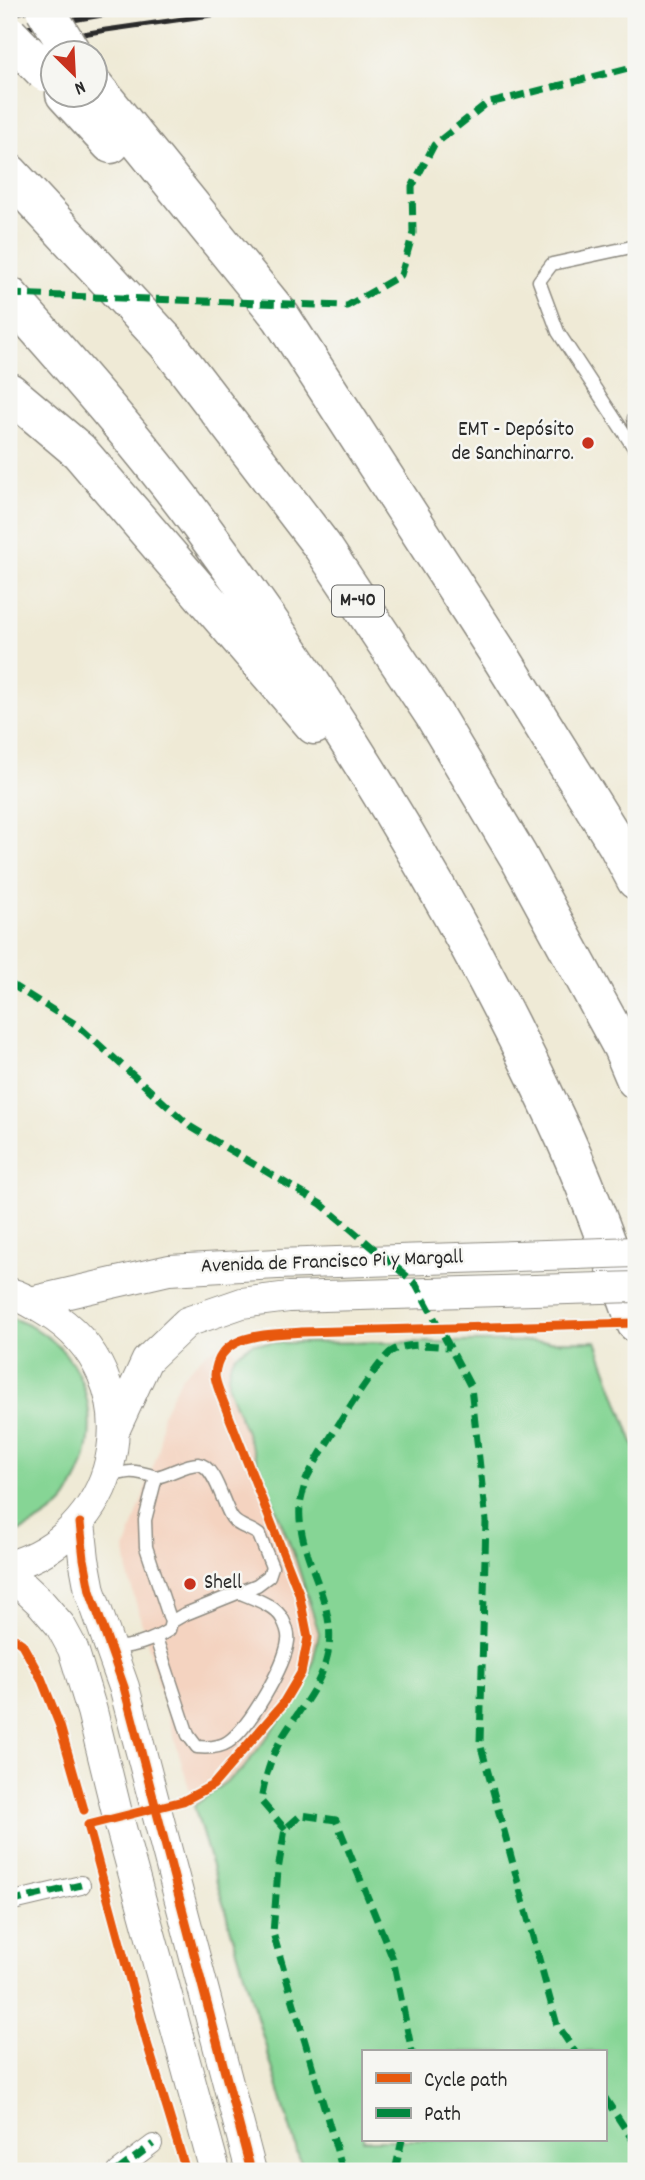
<svg xmlns="http://www.w3.org/2000/svg" width="645" height="2180" font-family="Dekko,sans-serif">
	<style>
		.built { fill: #f4d3c0 }
		.green { fill: #86d595; stroke: #588060; stroke-width: 2; fill-rule: evenodd }
		.lines { fill: none; stroke-linecap: round; stroke-linejoin: round }
		.service-casing { stroke: #8d8a80; stroke-width: 15 }
		.pedestrian-casing { stroke: #8d8a80; stroke-width: 20 }
		.tertiary-casing { stroke: #8d8a80; stroke-width: 32 }
		.motorway-casing { stroke: #8d8a80; stroke-width: 41 }
		.service { stroke: #fff; stroke-width: 12 }
		.pedestrian { stroke: #fff; stroke-width: 18 }
		.tertiary { stroke: #fff; stroke-width: 30 }
		.motorway { stroke: #fff; stroke-width: 38 }
		.rail { stroke: #2b2b2b; stroke-width: 5 }
		.tertiary-bridge-casing { stroke: #8d8a80; stroke-width: 32; stroke-linecap: butt }
		.motorway-bridge-casing { stroke: #8d8a80; stroke-width: 41; stroke-linecap: butt }
		.tertiary-bridge { stroke: #fff; stroke-width: 30 }
		.motorway-bridge { stroke: #fff; stroke-width: 38 }
		.quiet { stroke: #00873e; stroke-width: 7; stroke-dasharray: 14 7; stroke-linecap: butt }
		.cycleway-casing { stroke: #f6f6f2; stroke-width: 13 }
		.cycleway { stroke: #e8590c; stroke-width: 9 }
		.poi-dot { fill: #c8321e; stroke: #f6f6f2; stroke-width: 2.5 }
		.labels { text-anchor: middle; dominant-baseline: central; stroke-width: 5; stroke-linejoin: round; paint-order: stroke }
		.shield { fill: #f6f6f2; stroke: #686867; stroke-width: 2 }
		.shield-label { font-size: 19px; font-weight: bold; fill: #2b2b2b }
		.poi-label { font-size: 21px; fill: #2b2b2b; stroke: #f6f6f2; text-anchor: end }
		.street-label { font-size: 21px; fill: #2b2b2b; stroke: #f6f6f2 }
	</style>
	<rect width="100%" height="100%" fill="#f6f6f2"/>
	<filter id="ink" filterUnits="userSpaceOnUse"><feTurbulence type="fractalNoise" baseFrequency=".0143" numOctaves="2"/><feDisplacementMap in="SourceGraphic" scale="14" xChannelSelector="R" yChannelSelector="G"/><feConvolveMatrix kernelMatrix="1 2 1 2 8 2 1 2 1" color-interpolation-filters="sRGB"/></filter>
	<filter id="wash" filterUnits="userSpaceOnUse"><feTurbulence type="fractalNoise" baseFrequency=".00686" numOctaves="4" result="noise"/><feDisplacementMap in="SourceGraphic" scale="28" xChannelSelector="R" yChannelSelector="G"/><feGaussianBlur stdDeviation="1.57" result="paint"/><feColorMatrix in="noise" values="0 0 0 0 0 0 0 0 0 0 0 0 0 0 0 0 0 1.4 0 .05"/><feComposite in="paint" operator="in"/></filter>
	<g filter="url(#wash)">
		<rect width="100%" height="100%" fill="#efead6"/>
		<path class="built" d="M 227,1341 L 236,1353 L 227,1369 L 296,1560 L 319,1633 L 310,1675 L 290,1707 L 243,1769 L 194,1806 L 129,1579 L 125,1550 L 159,1449 L 162,1415 L 181,1377 L 207,1352 Z"/>
		<path class="green" d="M 9,1317 C 20,1321 32,1326 42,1333 C 92,1365 103,1436 74,1485 C 71,1491 68,1498 63,1503 C 47,1519 29,1528 9,1536 Z
			M 596,1341 L 636,1451 L 636,2171 L 303,2171 L 194,1806 L 243,1769 L 290,1707 L 310,1675 L 319,1633 L 296,1560 L 228,1387 C 227,1362 231,1356 253,1343 ZM 363,2052 L 605,2052 L 605,2140 L 363,2140 Z"/>
	</g>
	<g filter="url(#ink)">
		<g class="lines">
			<g class="service-casing">
				<path id="service" d="M 636,246 L 552,264 L 539,281 L 558,332 L 636,451
					M 636,416 L 634,418 L 636,431
					M 156,1477 C 169,1475 185,1464 198,1464 C 215,1465 223,1505 232,1518 C 238,1527 251,1528 259,1535 L 272,1567 L 269,1576 L 257,1585 L 183,1615 L 171,1622
					M 106,1478 C 128,1470 133,1470 156,1477 L 145,1520 L 146,1547 L 171,1622 L 169,1630 C 150,1642 133,1647 111,1648
					M 156,1638 L 188,1735 L 197,1747 C 208,1748 219,1748 228,1742 C 249,1728 285,1666 288,1641 C 289,1635 286,1626 283,1620 C 276,1605 252,1598 238,1592"/>
			</g>
			<g class="pedestrian-casing">
				<path id="pedestrian" d="M 9,1902 L 81,1885
					M 117,2171 L 153,2144"/>
			</g>
			<g class="tertiary-casing">
				<path id="tertiary" d="M 9,1293 C 23,1296 35,1305 47,1312 C 153,1377 127,1532 9,1566
					M 30,1302 L 169,1270 L 277,1264
					M 115,1429 L 147,1360 L 187,1322 L 242,1303 L 289,1297
					M 80,1523 L 84,1559 L 90,1591 L 124,1687 L 251,2171
					M 9,1573 L 41,1603 L 60,1625 L 73,1649 L 92,1711 L 118,1817 L 215,2171"/>
			</g>
			<g class="motorway-casing">
				<path id="motorway" d="M 94,86 L 281,317 L 502,659 L 618,846 L 636,880
					M 65,94 L 111,144
					M 9,173 L 167,343 L 322,546 L 434,715 L 518,856 L 622,1047 L 636,1080
					M 9,296 C 75,370 141,445 200,525 C 337,710 459,911 556,1119 C 587,1185 611,1254 636,1323
					M 9,392 L 79,451 L 314,725"/>
			</g>
			<use href="#service" class="service"/>
			<use href="#pedestrian" class="pedestrian"/>
			<use href="#tertiary" class="tertiary"/>
			<use href="#motorway" class="motorway"/>
			<path class="rail" d="M 9,14 L 37,9
				M 9,31 L 137,9
				M 9,47 L 106,30 L 253,9"/>
			<g class="tertiary-bridge-casing">
				<path id="tertiary-bridge" d="M 277,1264 L 636,1252
					M 289,1297 L 636,1287"/>
			</g>
			<g class="motorway-bridge-casing">
				<path id="motorway-bridge" d="M 45,9 L 71,52
					M 9,35 L 45,72"/>
			</g>
			<use href="#tertiary-bridge" class="tertiary-bridge"/>
			<use href="#motorway-bridge" class="motorway-bridge"/>
			<path class="quiet" d="M 9,294 L 347,306 L 401,275 L 413,233 L 412,187 L 434,145 L 486,104 L 636,66
				M 9,983 L 77,1025 L 191,1127 L 321,1204 L 416,1284 L 471,1387 L 486,1521 L 480,1743 L 557,2025 L 575,2052
				M 285,1829 L 261,1801 C 265,1777 271,1756 283,1736 C 299,1710 320,1687 327,1657 C 341,1605 296,1558 300,1506 C 301,1498 304,1488 306,1480 C 313,1463 378,1359 392,1351 C 408,1342 432,1346 450,1347
				M 9,1902 L 81,1885
				M 605,2098 L 636,2145
				M 117,2171 L 153,2144
				M 343,2171 L 273,1933 L 278,1870 L 285,1829 L 301,1815 L 336,1820 L 393,1959 L 412,2052
				M 395,2171 L 402,2140"/>
			<g class="cycleway-casing">
				<path id="cycleway" d="M 80,1523 L 84,1559 L 90,1591 L 124,1687 L 251,2171
					M 9,1635 L 22,1644 L 41,1678 L 60,1726 L 84,1810
					M 186,2171 L 147,2043 L 88,1825 L 183,1801 L 213,1785 L 282,1705 L 301,1673 L 308,1638 L 299,1593 L 221,1396 C 219,1390 215,1381 215,1375 C 218,1331 271,1335 302,1332 L 636,1323"/>
			</g>
			<use href="#cycleway" class="cycleway"/>
		</g>
	</g>
	<g class="poi-dot">
		<circle cx="588" cy="443" r="7"/>
		<circle cx="190" cy="1584" r="7"/>
	</g>
	<g class="labels">
		<rect class="shield" x="332" y="585.5" width="52" height="31" rx="5"/>
		<g class="shield-label">
			<text x="358" y="601">M-40</text>
		</g>
		<g class="poi-label">
			<text x="574" y="431">EMT - Depósito<tspan x="574" dy="24">de Sanchinarro.</tspan></text>
			<text x="204" y="1584" text-anchor="start">Shell</text>
		</g>
		<g class="street-label">
			<text transform="translate(332 1263) rotate(-2)">Avenida de Francisco Pi y Margall</text>
		</g>
	</g>
	<rect width="645" height="2180" fill="none" stroke="#f6f6f2" stroke-width="35"/>
	<rect x="362" y="2050" width="245" height="91" fill="#f6f6f2" stroke="#a5a5a2" stroke-width="2"/>
	<rect x="376" y="2073" width="35" height="10" fill="#e8590c" stroke="#a5a5a2" stroke-width="2"/>
	<text x="424" y="2086" font-size="21" fill="#2b2b2b">Cycle path</text>
	<rect x="376" y="2108" width="35" height="10" fill="#00873e" stroke="#a5a5a2" stroke-width="2"/>
	<text x="424" y="2120" font-size="21" fill="#2b2b2b">Path</text>
	<g transform="translate(74 74) rotate(156)"><circle r="33" fill="#f6f6f2" stroke="#a5a5a2" stroke-width="2"/>
	<path d="M0-5L12 26L0 18L-12 26Z" fill="#c8321e"/>
	<text y="-10" font-size="19" font-weight="bold" text-anchor="middle" fill="#2b2b2b">N</text>
	</g>
</svg>
